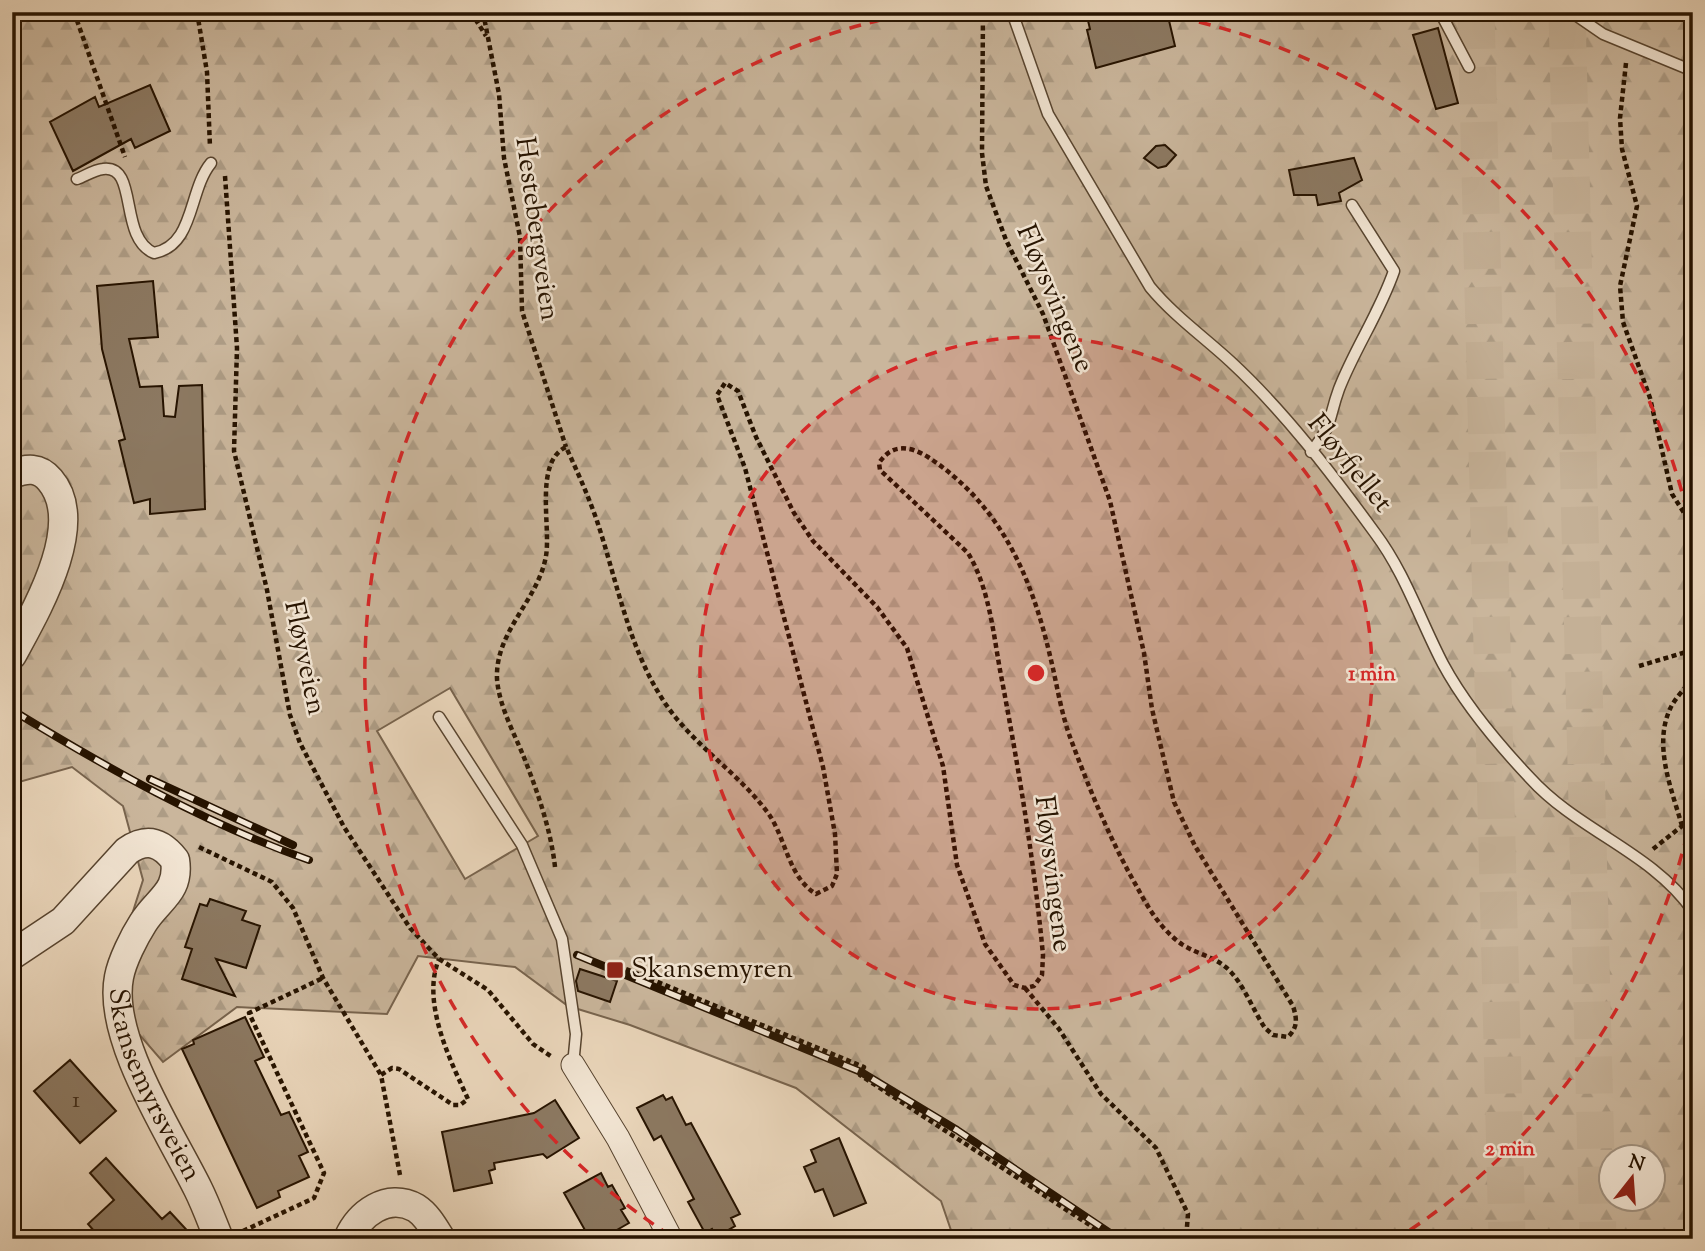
<svg xmlns="http://www.w3.org/2000/svg" width="1705" height="1251" font-family="'Sorts Mill Goudy',serif">
	<style>
		.forest { fill: url(#forest-firs); stroke: #78644e; stroke-width: 2; fill-rule: evenodd }
		.building { fill: #8c7962; stroke: #261300; stroke-width: 2 }
		.lines { fill: none; stroke-linecap: round; stroke-linejoin: round }
		.trunk-tunnel { stroke: #c4b096; stroke-width: 37; stroke-dasharray: 37 18; stroke-linecap: butt }
		.service-casing { stroke: #57442f; stroke-width: 13 }
		.minor-casing { stroke: #57442f; stroke-width: 25 }
		.tertiary-casing { stroke: #57442f; stroke-width: 31 }
		.path { stroke: #261300; stroke-width: 4.5; stroke-dasharray: 5 3.5; stroke-linecap: butt }
		.service { stroke: #f2e5d3; stroke-width: 10 }
		.minor { stroke: #f2e5d3; stroke-width: 23 }
		.tertiary { stroke: #f2e5d3; stroke-width: 28 }
		.rail-casing { stroke: #261300; stroke-width: 8 }
		.rail { stroke: #f2e5d3; stroke-width: 5; stroke-dasharray: 16; stroke-linecap: butt }
		.ring { fill: none; stroke: #d62828; stroke-width: 3.5; stroke-dasharray: 12 9 }
		.poi-dot { fill: #8f2418; stroke: #f2e5d3; stroke-width: 2.5 }
		.labels { text-anchor: middle; dominant-baseline: central; stroke-width: 5; stroke-linejoin: round; paint-order: stroke }
		.number-label { font-size: 24px; fill: #402c18 }
		.street-label { font-size: 28px; fill: #261300; stroke: #f2e5d3 }
		.poi-label { font-size: 28px; fill: #261300; stroke: #f2e5d3; text-anchor: start }
		.centre { fill: #d62828; stroke: #f2e5d3; stroke-width: 3.5 }
		.ring-label { font-size: 21px; text-anchor: middle; font-weight: bold; fill: #d62828; stroke: #f2e5d3; stroke-width: 5; stroke-linejoin: round; paint-order: stroke }
	</style>
	<defs>
		<pattern id="forest-firs" width="22" height="20" patternUnits="userSpaceOnUse" patternTransform="scale(1.75)"><rect width="22" height="20" fill="#cab69c"/><path d="M5 1l3.5 6h-7zM16 11l3.5 6h-7z" fill="#ad9c85"/></pattern>
	</defs>
	<rect width="100%" height="100%" fill="#ebd7bc"/>
	<filter id="stains"><feTurbulence type="fractalNoise" baseFrequency=".00286" numOctaves="4"/><feColorMatrix values="0 0 0 0 .2 0 0 0 0 .09 0 0 0 0 .02 0 0 0 .5 -.17"/></filter>
	<radialGradient id="worn" r=".72"><stop offset=".6" stop-color="#630" stop-opacity="0"/><stop offset="1" stop-color="#630" stop-opacity=".3"/></radialGradient>
	<path class="forest" d="M 12,12 L 1693,12 L 1693,1239 L 954,1239 L 941,1201 L 796,1088 L 630,1025 L 568,1006 L 515,967 L 418,956 L 387,1014 L 237,1007 L 163,1062 L 106,996 L 143,880 L 123,806 L 72,767 L 12,784 L 12,642 L 22,617 L 12,436 ZM 450,688 L 538,836 L 465,879 L 377,731 ZM 1610,1156 L 1652,1156 L 1652,1198 L 1610,1198 Z"/>
	<path class="building" d="M 1086,12 L 1167,12 L 1175,46 L 1096,68 L 1087,30 L 1090,29 Z
		M 1438,28 L 1458,103 L 1436,109 L 1413,35 Z
		M 150,85 L 170,131 L 135,148 L 131,139 L 73,171 L 50,122 L 95,97 L 99,107 Z
		M 1165,145 L 1176,155 L 1166,166 L 1158,168 L 1144,158 L 1156,146 Z
		M 1354,158 L 1362,180 L 1339,193 L 1341,201 L 1318,205 L 1316,195 L 1294,195 L 1289,170 Z
		M 153,281 L 158,337 L 129,339 L 140,387 L 162,386 L 164,416 L 175,417 L 179,386 L 202,385 L 205,509 L 150,514 L 150,499 L 134,503 L 119,441 L 125,439 L 102,349 L 97,286 Z
		M 210,899 L 246,911 L 242,920 L 260,926 L 246,968 L 216,959 L 235,996 L 182,979 L 192,949 L 185,947 L 200,904 L 207,906 Z
		M 580,969 L 617,981 L 610,1002 L 578,991 L 576,981 Z
		M 245,1017 L 264,1057 L 255,1061 L 281,1115 L 289,1112 L 308,1152 L 299,1156 L 309,1177 L 278,1191 L 280,1197 L 257,1208 L 182,1049 L 194,1044 L 193,1040 Z
		M 70,1060 L 116,1111 L 80,1143 L 34,1091 Z
		M 663,1095 L 666,1100 L 672,1097 L 686,1125 L 691,1123 L 740,1214 L 731,1218 L 735,1226 L 716,1237 L 712,1229 L 705,1233 L 688,1202 L 694,1199 L 661,1136 L 654,1140 L 637,1108 Z
		M 555,1100 L 579,1138 L 547,1158 L 543,1154 L 494,1163 L 495,1169 L 489,1171 L 492,1183 L 454,1191 L 442,1132 L 534,1113 Z
		M 839,1138 L 866,1203 L 834,1216 L 823,1189 L 815,1192 L 804,1167 L 816,1162 L 811,1150 Z
		M 106,1158 L 162,1219 L 170,1212 L 195,1239 L 101,1239 L 88,1224 L 114,1200 L 90,1173 Z
		M 601,1173 L 608,1187 L 612,1185 L 625,1208 L 621,1210 L 629,1223 L 601,1239 L 590,1239 L 564,1193 Z"/>
	<g class="lines">
		<path class="trunk-tunnel" d="M 1476,12 L 1507,1239
			M 1567,12 L 1598,1239"/>
		<g class="service-casing">
			<path id="service" d="M 1012,12 L 1048,114 L 1150,287 C 1174,316 1204,337 1231,362 C 1285,412 1332,474 1375,533 C 1405,573 1420,620 1443,664 C 1465,705 1498,744 1530,778 C 1578,831 1652,852 1693,911
				M 1440,12 L 1469,67
				M 1571,12 L 1603,34 L 1693,71
				M 77,179 C 85,176 94,170 103,169 C 139,164 118,238 154,253 C 195,245 188,191 211,163
				M 1311,452 C 1334,423 1328,419 1339,389 C 1355,348 1379,314 1394,271 L 1352,205
				M 439,717 L 522,845 L 562,939 L 576,1034 L 573,1065"/>
		</g>
		<g class="minor-casing">
			<path id="minor" d="M 573,1065 L 618,1138 L 671,1239"/>
		</g>
		<g class="tertiary-casing">
			<g id="tertiary">
				<path d="M 12,474 C 27,468 39,467 50,480 C 88,524 34,614 12,655"/>
				<path id="s1" d="M 12,955 L 63,921 L 127,851 C 146,838 160,841 175,860 C 180,892 158,899 143,923 C 134,937 122,961 119,977 C 107,1038 171,1134 198,1189 C 206,1205 212,1222 219,1239"/>
				<path d="M 348,1239 C 359,1214 387,1192 416,1208 C 427,1215 434,1228 441,1239"/>
			</g>
		</g>
		<path class="path" d="M 74,12 L 125,157
			M 197,12 L 207,72 L 210,147
			M 471,12 L 486,36
			M 483,12 L 499,94 L 504,158 L 520,237 L 522,311 L 566,447
			M 1626,63 L 1620,118 L 1622,149 L 1637,206 L 1620,286 L 1623,322 L 1650,398 L 1672,494 L 1693,527
			M 225,176 L 237,348 L 234,451 L 267,590 L 290,715 L 300,743 L 344,827 L 410,928 L 439,959 L 488,990 L 533,1044 L 552,1057
			M 1639,666 L 1693,650
			M 1682,826 C 1672,790 1653,746 1670,709 C 1675,698 1685,688 1693,679
			M 199,847 L 272,882 L 293,908 L 323,978 L 381,1075
			M 1653,849 L 1682,826 L 1693,824
			M 555,867 C 551,830 537,790 523,755 C 513,731 499,705 497,679 C 495,631 538,601 546,556 C 551,526 534,462 566,447 C 577,471 588,495 597,521 C 617,581 628,646 663,700 C 692,745 737,771 768,813 C 786,838 788,877 816,894 L 832,886 L 837,874 L 835,834 L 823,767 L 745,468 L 717,395 L 725,383 L 738,391 L 756,437 L 794,513 L 813,541 L 877,607 L 907,648 L 943,766 L 957,865 L 985,944 L 1014,985 L 1025,988 L 1034,986 L 1042,975 L 1043,955 C 1034,860 1018,764 1000,670 C 993,631 989,588 968,553 L 880,470 L 879,463 C 892,443 910,446 928,457 C 1001,505 1032,577 1051,660 C 1057,685 1061,712 1070,737 C 1089,788 1110,840 1137,887 C 1148,908 1162,931 1183,945 C 1199,955 1214,956 1229,970 C 1244,985 1253,1010 1265,1028 L 1273,1035 L 1288,1037 C 1298,1027 1297,1019 1293,1006 L 1195,846 L 1174,802 L 1152,709 L 1144,653 L 1110,501 L 1043,314 L 1006,240 L 986,186 L 982,153 L 983,12
			M 626,969 L 864,1067 L 860,1075 L 1111,1239
			M 1025,988 L 1059,1029 L 1101,1094 L 1156,1148 L 1188,1214 L 1186,1239
			M 400,1175 L 381,1075 L 392,1068 L 399,1069 L 453,1105 L 460,1105 L 468,1099 C 450,1060 421,1002 439,959
			M 243,1231 L 314,1198 L 324,1173 L 249,1013 L 323,978
			M 12,1237 L 14,1239"/>
		<use href="#service" class="service"/>
		<use href="#minor" class="minor"/>
		<use href="#tertiary" class="tertiary"/>
		<g class="rail-casing">
			<path id="rail" d="M 12,710 C 107,768 204,823 309,860
				M 150,779 L 293,845
				M 577,955 L 861,1072 L 957,1130 L 1119,1239"/>
		</g>
		<use href="#rail" class="rail"/>
	</g>
	<circle cx="1036" cy="673" r="336" fill="#d62828" fill-opacity=".12"/>
	<g class="ring">
		<circle cx="1036" cy="673" r="336"/>
		<path d="M1692 813A671 671 0 0 1 1401 1236M671 1236A671 671 0 0 1 914 13M1158 13A671 671 0 0 1 1692 533"/>
	</g>
	<rect class="poi-dot" x="606" y="961" width="18" height="18" rx="3.5"/>
	<g class="labels">
		<g class="number-label">
			<text x="76" y="1101">1</text>
		</g>
		<g class="street-label">
			<text transform="translate(536 229) rotate(82)">Hestebergveien</text>
			<text transform="translate(1054 299) rotate(67)">Fløysvingene</text>
			<text transform="translate(1349 464) rotate(51)">Fløyfjellet</text>
			<text transform="translate(304 658) rotate(78)">Fløyveien</text>
			<text transform="translate(1052 874) rotate(83)">Fløysvingene</text>
			<text stroke="none"><textPath href="#s1" startOffset="460">Skansemyrsveien</textPath></text>
		</g>
		<g class="poi-label">
			<text x="631" y="970">Skansemyren</text>
		</g>
	</g>
	<circle cx="1036" cy="673" r="10" class="centre"/>
	<g class="ring-label">
		<text x="1372" y="680">1 min</text>
		<text x="1510" y="1155">2 min</text>
	</g>
	<rect width="1705" height="1251" fill="none" stroke="#ebd7bc" stroke-width="42"/>
	<rect x="14" y="14" width="1677" height="1223" fill="none" stroke="#261300" stroke-width="3.5"/>
	<rect x="21" y="21" width="1663" height="1209" fill="none" stroke="#261300" stroke-width="2"/>
	<g transform="translate(1632 1178) rotate(17)"><circle r="33" fill="#f2e5d3" stroke="#a0917f" stroke-width="2"/>
	<path d="M0-5L12 26L0 18L-12 26Z" fill="#8f2418"/>
	<text y="-10" font-size="19" font-weight="bold" text-anchor="middle" fill="#261300">N</text>
	</g>
	<rect width="100%" height="100%" filter="url(#stains)"/>
	<rect width="100%" height="100%" fill="url(#worn)"/>
</svg>
